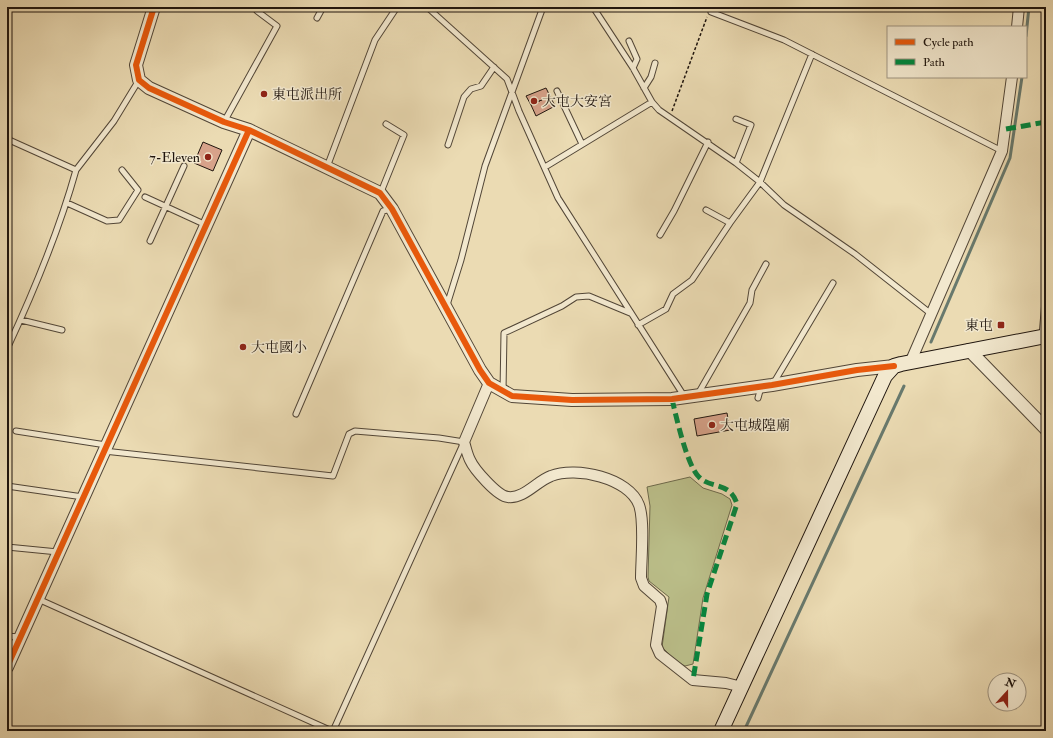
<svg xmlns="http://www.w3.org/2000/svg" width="1053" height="738" font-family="'IM FELL Double Pica','Noto Serif TC',serif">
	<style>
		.green { fill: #bbbf8a; stroke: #6d6a4c }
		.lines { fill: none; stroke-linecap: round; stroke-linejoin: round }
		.stream { stroke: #68796d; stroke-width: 3 }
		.building { fill: #d7a28a; stroke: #1f150e }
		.service-casing { stroke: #524637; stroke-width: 7 }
		.minor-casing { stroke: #524637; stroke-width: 12 }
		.tertiary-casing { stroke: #524637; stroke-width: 14 }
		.secondary-casing { stroke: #1f150e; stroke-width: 16 }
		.path { stroke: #1f150e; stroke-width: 1.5; stroke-dasharray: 3 2; stroke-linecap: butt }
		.service { stroke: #f2e8ce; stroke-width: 5 }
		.minor { stroke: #f2e8ce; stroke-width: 10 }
		.tertiary { stroke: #f2e8ce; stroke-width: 12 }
		.secondary { stroke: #f2e8ce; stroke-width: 14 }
		.quiet { stroke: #00873e; stroke-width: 5; stroke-dasharray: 10 5; stroke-linecap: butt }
		.cycleway-casing { stroke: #f2e8ce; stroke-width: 8 }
		.cycleway { stroke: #e8590c; stroke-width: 6 }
		.poi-dot { fill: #8f2418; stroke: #f2e8ce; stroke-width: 1.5 }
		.labels { text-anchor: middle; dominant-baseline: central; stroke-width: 3; stroke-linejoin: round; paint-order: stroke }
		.poi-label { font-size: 14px; fill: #1f150e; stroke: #f2e8ce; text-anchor: start }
	</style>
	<rect width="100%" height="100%" fill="#ebdbb3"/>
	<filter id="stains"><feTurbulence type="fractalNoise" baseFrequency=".005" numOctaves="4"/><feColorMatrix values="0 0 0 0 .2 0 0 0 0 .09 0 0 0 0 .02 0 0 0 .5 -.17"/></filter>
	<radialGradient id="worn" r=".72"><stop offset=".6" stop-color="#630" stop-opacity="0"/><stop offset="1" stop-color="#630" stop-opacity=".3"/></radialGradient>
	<path class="green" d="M 690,477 L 703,488 L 722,494 L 730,499 L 732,505 L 703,598 L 693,664 L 685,666 L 677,662 L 662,647 L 669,597 L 649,581 L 648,577 L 650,506 L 647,487 Z"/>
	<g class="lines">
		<path class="stream" d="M 1026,36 L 1029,7
			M 931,342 L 1010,158 L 1022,77
			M 744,731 L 904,386"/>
	</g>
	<path class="building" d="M 546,88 L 550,96 L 531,105 L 526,96 Z
		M 550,96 L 555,106 L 536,116 L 531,105 Z
		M 203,142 L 222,150 L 213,171 L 194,163 Z
		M 727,413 L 730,430 L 697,436 L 694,419 Z"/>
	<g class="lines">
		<g class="service-casing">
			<path id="service" d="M 427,7 L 507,79 L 519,111 L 558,198 L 684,396
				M 593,7 L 633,68 L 652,102 L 659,110 L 736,163 L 760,182 L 784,205 L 855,254 L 930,313
				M 711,12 L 784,40 L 1002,151
				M 317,18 L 323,7
				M 629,41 L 637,59 L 633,68
				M 644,88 L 651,77 L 655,63
				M 557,91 L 582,144
				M 736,119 L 751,125 L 736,163
				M 224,122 L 277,26 L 257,11
				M 7,139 L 76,170 L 114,121 L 139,80
				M 448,145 L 464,97 L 471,89 L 481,86 L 494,67
				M 327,167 L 375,40 L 397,7
				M 545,167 L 652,102
				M 381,192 L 404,135 L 386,124
				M 145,197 L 206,225
				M 67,203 L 107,221 L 119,220 L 138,190 L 122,170
				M 706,210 L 730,223
				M 660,235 L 674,211 L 708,142
				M 150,241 L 184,166
				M 447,305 L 461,260 L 485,166 L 543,7
				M 21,320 L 62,330
				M 638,325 L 666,309 L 673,294 L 692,280 L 730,223 L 760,182 L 812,54
				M 1042,335 L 1046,290
				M 7,349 C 34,291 59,231 76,170
				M 773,384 L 833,283
				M 503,391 L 504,333 L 562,306 L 576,297 L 589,296 L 630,313
				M 698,394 L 750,303 L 752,290 L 766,264
				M 758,398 L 761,387
				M 296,414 L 383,211 L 391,209
				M 16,431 L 106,445
				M 104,451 L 333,476 L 349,434 L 355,431 L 439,438 L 464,442 L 333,731
				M 7,486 L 83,497
				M 7,547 L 58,552
				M 38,599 L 332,731
				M 7,636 L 20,637"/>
		</g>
		<g class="minor-casing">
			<path id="minor" d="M 1017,27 L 1019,7
				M 910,363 L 1002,151 L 1012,77
				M 489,383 L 464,442 C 466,448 467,454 470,460 C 474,469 497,496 508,497 C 524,499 537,481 551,476 C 576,466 629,478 639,505 C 645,521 641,560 641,578 L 644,586 L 660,600 L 662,606 L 656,645 L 660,654 L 693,680 L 726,683 L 742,687"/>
		</g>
		<g class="tertiary-casing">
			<path id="tertiary" d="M 154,7 L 136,65 L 139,80 L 149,88 L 224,122 L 249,130 L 380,193 L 392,209 L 480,370 L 489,383 L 512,396 L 572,400 L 672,399 L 772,385 L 857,370 L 894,366
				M 969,350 L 1046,429
				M 7,667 L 249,130"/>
		</g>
		<g class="secondary-casing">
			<path id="secondary" d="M 721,731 L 885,376 L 894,366 L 901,364 L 1046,336"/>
		</g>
		<path class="path" d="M 672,111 L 707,17"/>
		<use href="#service" class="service"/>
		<use href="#minor" class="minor"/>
		<use href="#tertiary" class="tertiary"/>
		<use href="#secondary" class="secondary"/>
		<path class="quiet" d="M 1006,129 L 1046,122
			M 672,399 C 676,416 687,466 699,477 C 710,489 730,481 737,504 L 707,594 L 693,680"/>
		<g class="cycleway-casing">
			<path id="cycleway" d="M 154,7 L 136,65 L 139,80 L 149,88 L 224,122 L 249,130 L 380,193 L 392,209 L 480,370 L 489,383 L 512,396 L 572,400 L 672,399 L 772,385 L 857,370 L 894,366
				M 7,667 L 249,130"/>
		</g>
		<use href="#cycleway" class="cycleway"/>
	</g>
	<g class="poi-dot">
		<circle cx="264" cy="94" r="4"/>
		<circle cx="534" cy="101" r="4"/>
		<circle cx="208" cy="157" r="4"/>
		<rect x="997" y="321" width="8" height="8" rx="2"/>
		<circle cx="243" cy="347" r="4"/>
		<circle cx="712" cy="425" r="4"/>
	</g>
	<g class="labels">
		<g class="poi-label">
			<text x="272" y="94">東屯派出所</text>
			<text x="542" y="101">大屯大安宮</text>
			<text x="200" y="157" text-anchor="end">7-Eleven</text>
			<text x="993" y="325" text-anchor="end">東屯</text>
			<text x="251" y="347">大屯國小</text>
			<text x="720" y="425">大屯城隍廟</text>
		</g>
	</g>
	<rect width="1053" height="738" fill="none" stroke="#ebdbb3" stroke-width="24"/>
	<rect x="8" y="8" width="1037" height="722" fill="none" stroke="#1f150e" stroke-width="2"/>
	<rect x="12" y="12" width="1029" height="714" fill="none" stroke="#1f150e"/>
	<rect x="887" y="26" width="140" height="52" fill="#f2e8ce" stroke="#9e9481"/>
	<rect x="895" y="39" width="20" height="6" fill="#e8590c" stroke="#9e9481"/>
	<text x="923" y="46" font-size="12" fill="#1f150e">Cycle path</text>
	<rect x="895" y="59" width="20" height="6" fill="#00873e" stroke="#9e9481"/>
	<text x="923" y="66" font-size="12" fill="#1f150e">Path</text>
	<g transform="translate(1007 692) rotate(21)"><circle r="19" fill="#f2e8ce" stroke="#9e9481"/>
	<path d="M0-3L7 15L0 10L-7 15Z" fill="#8f2418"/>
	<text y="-6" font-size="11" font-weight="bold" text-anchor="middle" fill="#1f150e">N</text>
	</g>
	<rect width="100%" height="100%" filter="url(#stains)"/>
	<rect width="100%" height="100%" fill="url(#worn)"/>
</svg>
